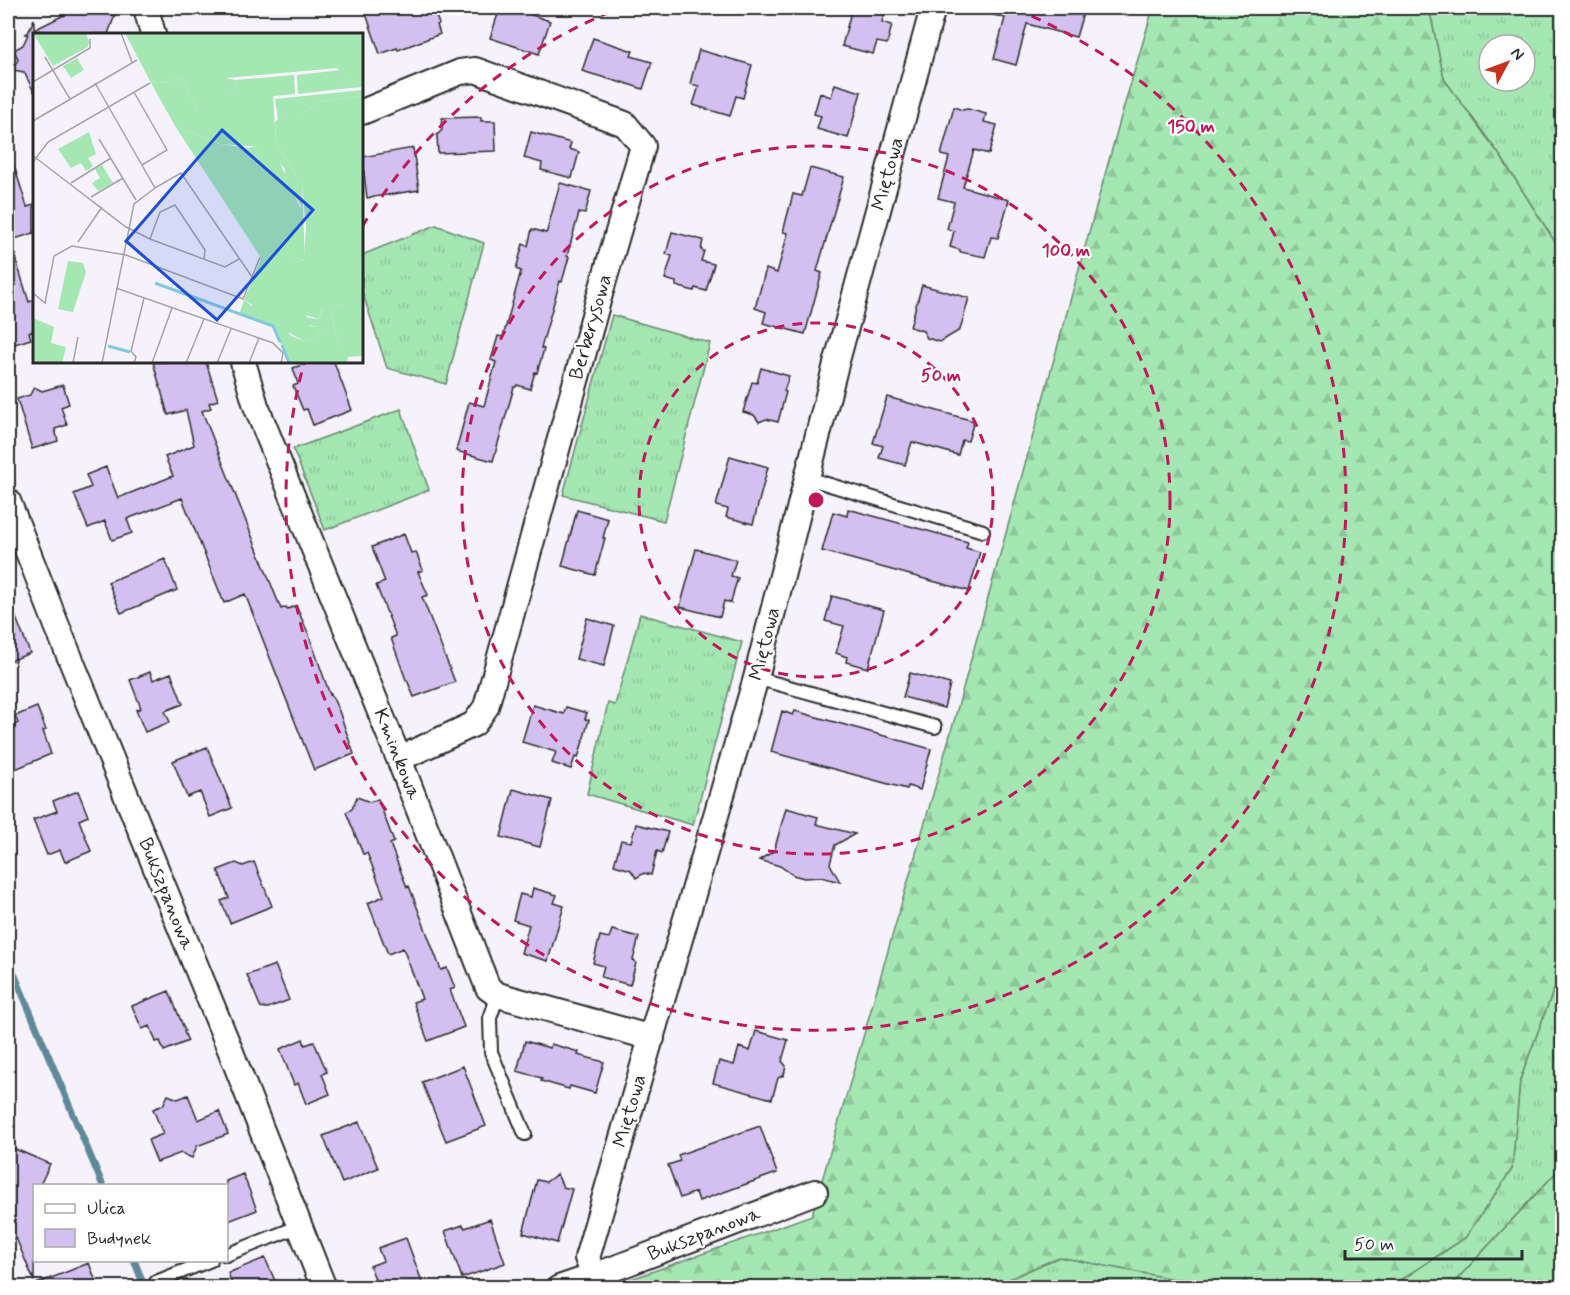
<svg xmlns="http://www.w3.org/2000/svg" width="1570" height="1295" font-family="Mynerve,sans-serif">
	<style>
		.grass { fill: url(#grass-tufts); stroke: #68896e; stroke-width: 1.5; fill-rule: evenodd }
		.forest { fill: url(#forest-firs); stroke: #68896e; stroke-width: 1.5 }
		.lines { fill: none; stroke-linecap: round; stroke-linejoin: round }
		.stream { stroke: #5f8999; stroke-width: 7 }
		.building { fill: #d3c0f0; stroke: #2b2b2b; stroke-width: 1.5 }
		.service-casing { stroke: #2b2b2b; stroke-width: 16 }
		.minor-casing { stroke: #2b2b2b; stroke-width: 28 }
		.service { stroke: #fff; stroke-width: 12 }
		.minor { stroke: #fff; stroke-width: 24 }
		.ring { fill: none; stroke: #c2185b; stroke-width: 3; stroke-dasharray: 10 8 }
		.labels { text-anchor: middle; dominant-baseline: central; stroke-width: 4.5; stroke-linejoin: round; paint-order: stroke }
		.street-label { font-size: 20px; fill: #2b2b2b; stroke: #fff }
		.inset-river { fill: none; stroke: #82c7e3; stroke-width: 3 }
		.inset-road { fill: none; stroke: #a5a2a8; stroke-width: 1.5 }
		.view { fill: #1d4ed8; fill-opacity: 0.15; stroke: #1d4ed8; stroke-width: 3 }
		.inset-edge { fill: none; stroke: #2b2b2b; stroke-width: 3 }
		.centre { fill: #c2185b; stroke: #fff; stroke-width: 3 }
		.ring-label { font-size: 18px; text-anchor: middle; font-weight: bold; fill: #c2185b; stroke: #fff; stroke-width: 4.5; stroke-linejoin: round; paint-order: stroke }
	</style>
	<defs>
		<pattern id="grass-tufts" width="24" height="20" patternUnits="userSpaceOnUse" patternTransform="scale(1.5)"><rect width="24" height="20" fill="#a4e7b2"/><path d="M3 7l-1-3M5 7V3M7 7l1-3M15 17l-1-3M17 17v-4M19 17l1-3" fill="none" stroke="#8dc699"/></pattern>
		<pattern id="forest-firs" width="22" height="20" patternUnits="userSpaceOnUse" patternTransform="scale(1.5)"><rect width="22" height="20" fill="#a4e7b2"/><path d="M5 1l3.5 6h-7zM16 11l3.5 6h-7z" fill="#8dc699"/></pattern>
	</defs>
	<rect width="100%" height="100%" fill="#f6f2fc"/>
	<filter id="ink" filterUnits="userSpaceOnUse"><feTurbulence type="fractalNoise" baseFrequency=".0167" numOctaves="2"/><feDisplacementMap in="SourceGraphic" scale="12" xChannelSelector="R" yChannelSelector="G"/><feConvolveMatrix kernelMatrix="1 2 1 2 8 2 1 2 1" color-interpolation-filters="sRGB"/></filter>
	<g filter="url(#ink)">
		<path class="grass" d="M 1429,8 L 1562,8 L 1562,253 L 1501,157 L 1444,79 ZM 1489,45 L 1525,45 L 1525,81 L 1489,81 Z
			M 436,225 L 484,243 L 446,384 L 387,368 L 362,291 L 362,255 Z
			M 612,315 L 710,343 L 664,521 L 563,495 Z
			M 401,409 L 429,490 L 325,530 L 293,449 Z
			M 640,614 L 742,642 L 693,825 L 587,794 L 608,703 L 615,705 Z
			M 1562,984 L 1562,1166 L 1450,1287 L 1389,1288 L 1465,1238 L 1512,1169 L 1520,1080 L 1553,991 Z
			M 1059,1257 L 1179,1280 L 1231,1287 L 1009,1288 L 1006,1280 Z"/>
		<path class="forest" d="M 1153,8 L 1429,8 L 1444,79 L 1501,157 L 1562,253 L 1562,984 L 1553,991 L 1520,1080 L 1512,1169 L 1465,1238 L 1389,1287 L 1231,1287 L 1179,1280 L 1059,1257 L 1007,1280 L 1009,1287 L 606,1288 L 812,1215 L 954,721 L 1122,113 Z
			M 1562,1166 L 1562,1287 L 1450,1287 Z"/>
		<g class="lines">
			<path class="stream" d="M 8,959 L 103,1186
				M 134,1260 L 145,1288"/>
		</g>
		<path class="building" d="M 78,8 L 100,8 L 103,14 L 115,15 L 108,34 L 34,34 L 34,92 L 24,72 L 13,70 L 18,59 L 14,50 L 23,45 L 28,34 L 25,34 L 28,33 L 34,19 L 34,30 Z
			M 387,8 L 433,8 L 439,24 L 437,25 L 440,34 L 398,50 L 397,48 L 380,54 L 366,14 Z
			M 500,8 L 510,8 L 550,21 L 539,54 L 490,38 Z
			M 852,8 L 886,8 L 882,22 L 892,25 L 887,44 L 877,42 L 873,54 L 842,46 Z
			M 990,8 L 1073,8 L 1084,10 L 1076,37 L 1027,24 L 1016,65 L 994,59 L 1005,18 L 990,14 Z
			M 593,38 L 633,51 L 631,56 L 652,62 L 643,89 L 622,82 L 622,83 L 582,71 Z
			M 699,50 L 752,65 L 743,98 L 736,96 L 730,116 L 693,105 L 699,86 L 690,84 Z
			M 835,84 L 861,92 L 848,138 L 817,129 L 821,116 L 814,114 L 820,93 L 831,97 Z
			M 954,107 L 962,110 L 968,109 L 986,114 L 984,122 L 997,125 L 989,154 L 974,150 L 963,187 L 1009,200 L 998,238 L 991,237 L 985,257 L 960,252 L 960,250 L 950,247 L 954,231 L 947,229 L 954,202 L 938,198 L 949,157 L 941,155 Z
			M 481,117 L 481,121 L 495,121 L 496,151 L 438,153 L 437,135 L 442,130 L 442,118 Z
			M 531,132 L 571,143 L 569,149 L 579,152 L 572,178 L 541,170 L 542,163 L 524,158 Z
			M 413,148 L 419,190 L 367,198 L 362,157 Z
			M 8,159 L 12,159 L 27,207 L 34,205 L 34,233 L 8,241 Z
			M 810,168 L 844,177 L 817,271 L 822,273 L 805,334 L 763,323 L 766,312 L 755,308 L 766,269 L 777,273 L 788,233 L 783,232 L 793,194 L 802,196 Z
			M 560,183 L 591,191 L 585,214 L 579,213 L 567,256 L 569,257 L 562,282 L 560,281 L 541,348 L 544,349 L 537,373 L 535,372 L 530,389 L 517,385 L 516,387 L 514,387 L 493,461 L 456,451 L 469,402 L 484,406 L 496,362 L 491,360 L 498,336 L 503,337 L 521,271 L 516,269 L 523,244 L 528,246 L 532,229 L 546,233 L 547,231 Z
			M 672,232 L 703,240 L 701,250 L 704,251 L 701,261 L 714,264 L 706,291 L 695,288 L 694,291 L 676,286 L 676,282 L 665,279 L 672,256 L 666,254 Z
			M 12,247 L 29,302 L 34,300 L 34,331 L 29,332 L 31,339 L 8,346 L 8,248 Z
			M 922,285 L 969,298 L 960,330 L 940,342 L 927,338 L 923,331 L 910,327 Z
			M 153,362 L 206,362 L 218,400 L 209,403 L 211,408 L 202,411 L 281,609 L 286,607 L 287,609 L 296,606 L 309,635 L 330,695 L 331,694 L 339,711 L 354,754 L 314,770 L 245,594 L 224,603 L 182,498 L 127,519 L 132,533 L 112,540 L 105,521 L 88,528 L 74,494 L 91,487 L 86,475 L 106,467 L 118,498 L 173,476 L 165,457 L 194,445 L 186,410 L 168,415 Z
			M 310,362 L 334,362 L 352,410 L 313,425 L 307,409 L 303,410 L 293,386 L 298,384 L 293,368 Z
			M 761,368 L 789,376 L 784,391 L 786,392 L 778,422 L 766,419 L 759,422 L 754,415 L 743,412 L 752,382 L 757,383 Z
			M 63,385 L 69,404 L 61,407 L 67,425 L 55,429 L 58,441 L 32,449 L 17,399 L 30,395 L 34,387 L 42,391 Z
			M 887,397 L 974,421 L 968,441 L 962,440 L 958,455 L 912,442 L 905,465 L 879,458 L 883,446 L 873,443 Z
			M 730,456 L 768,467 L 753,524 L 726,517 L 728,509 L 716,506 Z
			M 848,509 L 968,542 L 966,548 L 980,552 L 969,591 L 822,551 L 833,512 L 847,516 Z
			M 577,510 L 608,519 L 603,538 L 605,538 L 595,575 L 562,566 Z
			M 404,534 L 411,553 L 416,552 L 423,570 L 418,572 L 428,595 L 422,597 L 455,682 L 414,697 L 407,680 L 406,680 L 391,638 L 396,636 L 376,585 L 385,582 L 372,547 Z
			M 696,549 L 736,560 L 731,576 L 738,578 L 734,590 L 731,603 L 724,601 L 720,617 L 680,607 Z
			M 165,559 L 177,590 L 121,613 L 108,582 Z
			M 832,596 L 884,610 L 868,668 L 846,662 L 847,657 L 836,653 L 844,626 L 825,621 Z
			M 9,600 L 30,653 L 8,662 L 8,601 Z
			M 587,618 L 614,626 L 604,666 L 576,659 Z
			M 150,672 L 153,680 L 171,673 L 183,704 L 165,711 L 170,722 L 145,732 L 136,710 L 141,708 L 130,680 Z
			M 910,673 L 950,684 L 944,708 L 903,697 Z
			M 533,705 L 564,714 L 566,707 L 587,713 L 585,719 L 589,720 L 578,758 L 575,757 L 571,769 L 552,763 L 556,752 L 522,742 Z
			M 37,707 L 46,730 L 43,731 L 51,754 L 13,770 L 8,755 L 8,727 L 18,723 L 15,716 Z
			M 782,711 L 793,715 L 795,711 L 931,749 L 920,790 L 908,786 L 907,789 L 771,752 Z
			M 207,747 L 232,808 L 210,817 L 200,792 L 187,797 L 173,761 Z
			M 513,789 L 552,800 L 540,847 L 501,837 Z
			M 78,791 L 88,816 L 79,820 L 91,851 L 65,862 L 60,850 L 47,855 L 33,820 L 57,811 L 53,801 Z
			M 357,797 L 370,802 L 378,799 L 394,842 L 390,844 L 407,887 L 409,886 L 441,970 L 447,968 L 455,988 L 450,990 L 464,1027 L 428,1041 L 413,1002 L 422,999 L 403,948 L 388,954 L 368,903 L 384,896 L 367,853 L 363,854 L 346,812 L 352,809 Z
			M 786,808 L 818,817 L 816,824 L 855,834 L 835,845 L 830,864 L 840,882 L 821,877 L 804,878 L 793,875 L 780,866 L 759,860 L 774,851 Z
			M 636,824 L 668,832 L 662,853 L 657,851 L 651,875 L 644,873 L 636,878 L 631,870 L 614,865 L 621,840 L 631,842 Z
			M 254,862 L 272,906 L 230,923 L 221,901 L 229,898 L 218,870 L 236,863 L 243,866 Z
			M 533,888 L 557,895 L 554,903 L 564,906 L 548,961 L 521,953 L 529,925 L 513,920 L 520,894 L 531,897 Z
			M 612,930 L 639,937 L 633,960 L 636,963 L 630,985 L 601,977 L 604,966 L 593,963 L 600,936 L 609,938 Z
			M 275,965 L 289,1000 L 268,1008 L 261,1008 L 247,975 Z
			M 169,991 L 185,1031 L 184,1032 L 188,1041 L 164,1051 L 160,1041 L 156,1042 L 150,1026 L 142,1029 L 132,1006 Z
			M 756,1031 L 788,1040 L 782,1061 L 786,1066 L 784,1075 L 778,1078 L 772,1099 L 713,1083 L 719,1061 L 734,1065 L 739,1047 L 750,1051 Z
			M 303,1039 L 305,1045 L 314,1042 L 327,1072 L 322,1074 L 330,1094 L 306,1104 L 298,1083 L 294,1085 L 280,1049 Z
			M 525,1041 L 550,1048 L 551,1044 L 579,1052 L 578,1055 L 604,1062 L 595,1093 L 570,1086 L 569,1089 L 541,1081 L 542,1078 L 517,1071 Z
			M 463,1066 L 486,1126 L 446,1141 L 422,1082 Z
			M 168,1095 L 178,1099 L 188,1095 L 198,1120 L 219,1111 L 228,1134 L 197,1146 L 192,1158 L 181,1153 L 157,1162 L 148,1140 L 163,1134 L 153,1109 L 163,1105 Z
			M 359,1122 L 378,1168 L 342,1183 L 323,1136 Z
			M 760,1126 L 777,1173 L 699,1201 L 696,1192 L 680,1198 L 668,1165 L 680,1161 L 678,1155 Z
			M 8,1146 L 50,1164 L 40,1185 L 34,1185 L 34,1281 L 16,1238 L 8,1241 Z
			M 243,1174 L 257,1210 L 226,1222 L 226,1181 Z
			M 557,1174 L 563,1187 L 572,1189 L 557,1243 L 523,1233 L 537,1180 L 546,1182 Z
			M 490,1219 L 505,1263 L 462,1278 L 445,1231 L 463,1225 L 465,1228 Z
			M 406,1238 L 424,1287 L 378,1287 L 370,1266 L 383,1261 L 378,1248 Z
			M 265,1258 L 276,1283 L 277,1287 L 233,1287 L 228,1273 Z
			M 89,1263 L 98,1287 L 31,1287 L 31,1286 Z"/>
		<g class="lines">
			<g class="service-casing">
				<path id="service" d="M 807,478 L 983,531
					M 756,678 L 935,727
					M 498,995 L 490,1018 L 491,1052 L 525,1134
					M 226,1255 L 300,1226
					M 156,1282 L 211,1260"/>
			</g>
			<g class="minor-casing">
				<path id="minor" d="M 146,8 L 153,34
					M 362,112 L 460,72 L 475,70 L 625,124 L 643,146 L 598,301 L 486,707 L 474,724 L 399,759
					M 243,362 L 256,406 L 399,759 L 488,988 L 498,995 L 652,1038
					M 8,501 L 57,626 L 229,1047 L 324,1288
					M 594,1276 L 587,1258 L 756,678 L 835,368 L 933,8
					M 559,1288 L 594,1276 L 815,1192"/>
			</g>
			<use href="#service" class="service"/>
			<use href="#minor" class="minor"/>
		</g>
	</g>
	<g class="ring">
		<circle cx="816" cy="500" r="177"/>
		<circle cx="816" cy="500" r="354"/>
		<path d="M362 227A530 530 0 0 1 617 9M1015 9A530 530 0 1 1 304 363"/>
	</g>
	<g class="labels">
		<g class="street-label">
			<text transform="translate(888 174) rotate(-75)">Miętowa</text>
			<text transform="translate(591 327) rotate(-74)">Berberysowa</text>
			<text transform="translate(765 644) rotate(-76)">Miętowa</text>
			<text transform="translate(397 754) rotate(68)">Kminkowa</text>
			<text transform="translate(166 894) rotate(68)">Bukszpanowa</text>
			<text transform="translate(630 1111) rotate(-74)">Miętowa</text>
			<text transform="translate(704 1234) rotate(-21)">Bukszpanowa</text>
		</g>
	</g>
	<g transform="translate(33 33)">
		<rect width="330" height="330" fill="#f6f2fc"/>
		<path d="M 0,0 L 53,0 L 56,9 L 55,14 L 20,33 ZM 44,25 L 51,37 L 38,45 L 30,33 ZM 308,37 L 318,44 L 307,56 L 265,61 L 264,42 ZM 261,42 L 262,61 L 240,63 L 243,109 L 269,152 L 272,228 L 245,216 L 255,203 L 268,173 L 252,146 L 252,136 L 232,114 L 187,111 L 142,93 L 117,48 L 132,50 L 147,43 L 166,80 L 173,80 L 191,66 L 195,57 L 205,54 L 202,47 ZM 330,57 L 330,63 L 288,68 L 272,78 L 266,89 L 245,86 L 242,66 ZM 56,99 L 63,121 L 55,125 L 60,133 L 53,138 L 48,130 L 38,135 L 25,116 ZM 69,132 L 80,150 L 65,158 L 59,150 L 67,145 L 62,136 ZM 35,228 L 50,230 L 53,239 L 40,279 L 25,276 ZM 251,250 L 289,276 L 286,286 L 273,282 L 277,293 L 284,294 L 288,300 L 284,307 L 271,308 L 255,299 L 271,321 L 306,313 L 297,277 L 300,273 L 323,271 L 330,271 L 330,323 L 315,324 L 314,330 L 256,330 L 240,294 L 206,282 L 211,267 L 219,273 L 235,261 L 250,262 ZM 0,285 L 21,294 L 18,310 L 33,314 L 29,330 L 0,330 Z" fill="#a4e7b2"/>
		<path d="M 92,0 L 330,0 L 330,54 L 307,56 L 318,44 L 304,35 L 193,45 L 202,47 L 205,54 L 195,57 L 192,66 L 174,80 L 166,80 L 147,43 L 132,50 L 117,48 ZM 330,63 L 330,271 L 300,273 L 297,277 L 306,313 L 296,321 L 271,321 L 264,314 L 260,315 L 251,300 L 271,308 L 284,307 L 288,300 L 284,294 L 272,291 L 268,284 L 286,286 L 289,277 L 262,262 L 252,251 L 251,271 L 240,276 L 235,262 L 226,276 L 211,267 L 228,225 L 142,93 L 187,111 L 215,115 L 238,111 L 270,181 L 268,191 L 245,215 L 271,228 L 273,193 L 269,152 L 243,109 L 242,89 L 245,86 L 266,88 L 272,78 L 288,68 Z" fill="#a4e7b2"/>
		<path class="inset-river" d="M 122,250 L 240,293 L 247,309M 249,312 L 256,330M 75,313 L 97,319"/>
		<path class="inset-road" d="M 88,0 L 99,29M 12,24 L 37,66M 0,49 L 57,15 L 57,6M 62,50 L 122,155 L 148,140 L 219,244M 101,59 L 134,117 L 109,132M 0,88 L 104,27M 66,106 L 103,167M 0,123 L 3,125 L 15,109 L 117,50M 0,130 L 3,125 L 93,194 L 117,206 L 192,234 L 206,226M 38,150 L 78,125M 58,164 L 90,145M 117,206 L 127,179 L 142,172 L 172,217 L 171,226M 45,209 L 69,174M 83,255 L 240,310 L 250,320 L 248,330M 0,260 L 12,270 L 21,223 L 39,213 L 93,222 L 210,266 L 227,224M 40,330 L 45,304M 69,330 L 101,171 L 122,155M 101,330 L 103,324 L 98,318 L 111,265M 119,330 L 139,275M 153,330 L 171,286M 184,330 L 198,296M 216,330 L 226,305"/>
		<path class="view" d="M 189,97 L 280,177 L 184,287 L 93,208 Z"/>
		<rect width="330" height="330" class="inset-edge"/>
	</g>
	<circle cx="816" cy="500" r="9" class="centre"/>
	<g class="ring-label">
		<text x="1191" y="132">150 m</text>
		<text x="1066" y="256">100 m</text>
		<text x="941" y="381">50 m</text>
	</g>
	<rect width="1570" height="1295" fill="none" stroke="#fff" stroke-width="30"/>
	<rect x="15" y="15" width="1540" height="1265" fill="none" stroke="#2b2b2b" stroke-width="2" filter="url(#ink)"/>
	<rect x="33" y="1184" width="195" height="78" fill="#ffffff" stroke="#aaaaaa" stroke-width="1.5"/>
	<rect x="45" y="1204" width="30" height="9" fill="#ffffff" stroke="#aaaaaa" stroke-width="1.5"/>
	<text x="87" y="1214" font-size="18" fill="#2b2b2b">Ulica</text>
	<rect x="45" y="1229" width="30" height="18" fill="#d3c0f0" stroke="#aaaaaa" stroke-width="1.5"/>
	<text x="87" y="1244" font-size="18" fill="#2b2b2b">Budynek</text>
	<g transform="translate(1507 63) rotate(49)"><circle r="28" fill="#ffffff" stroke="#aaaaaa" stroke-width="1.5"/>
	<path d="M0-4.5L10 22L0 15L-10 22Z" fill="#c8321e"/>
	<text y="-9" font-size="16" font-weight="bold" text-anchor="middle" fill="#2b2b2b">N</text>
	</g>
	<path d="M1345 1250v9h177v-9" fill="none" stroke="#2b2b2b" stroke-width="3"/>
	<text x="1354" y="1250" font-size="18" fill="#2b2b2b" stroke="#ffffff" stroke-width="4.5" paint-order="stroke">50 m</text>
</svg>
